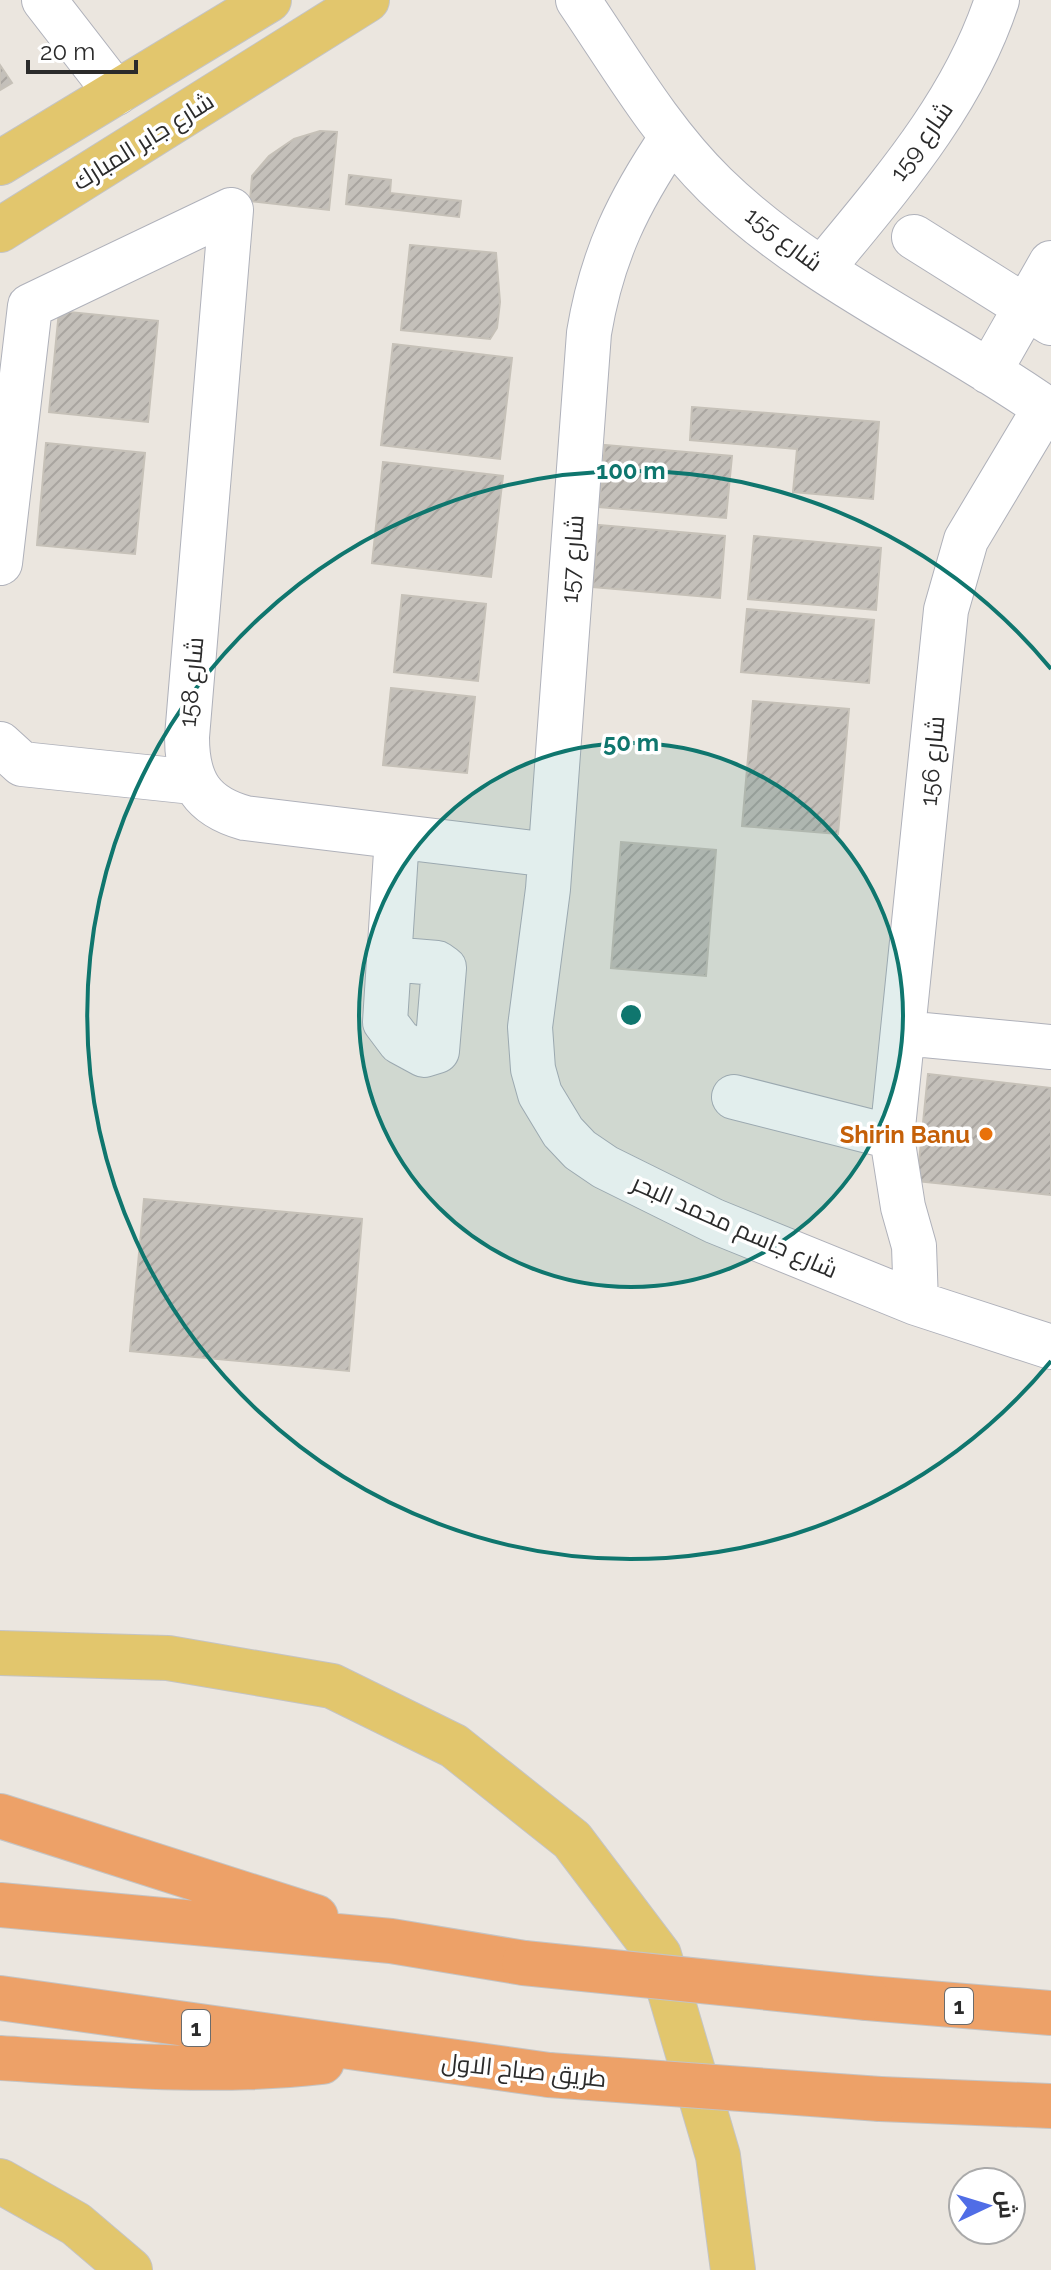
<svg xmlns="http://www.w3.org/2000/svg" width="1051" height="2270" font-family="Raleway,Cairo,sans-serif">
	<style>
		.building { fill: url(#building-hatch); stroke: #c6c1b8; stroke-width: 2 }
		.lines { fill: none; stroke-linecap: round; stroke-linejoin: round }
		.minor-casing { stroke: #afb1ba; stroke-width: 46 }
		.major-casing { stroke: #c4c4c4; stroke-width: 46 }
		.highway-casing { stroke: #c4c4c4; stroke-width: 46 }
		.minor { stroke: #fff; stroke-width: 44 }
		.major { stroke: #e2c66d; stroke-width: 44 }
		.highway { stroke: #eda168; stroke-width: 44 }
		.highway-bridge-casing { stroke: #c4c4c4; stroke-width: 46; stroke-linecap: butt }
		.highway-bridge { stroke: #eda168; stroke-width: 44 }
		.ring { fill: none; stroke: #0f766e; stroke-width: 4 }
		.food-dot { fill: #e8710a; stroke: #fff; stroke-width: 3 }
		.labels { text-anchor: middle; dominant-baseline: central; stroke-width: 7; stroke-linejoin: round; paint-order: stroke }
		.shield { fill: #fff; stroke: #6b6b6b; stroke-width: 2 }
		.shield-label { font-size: 22px; font-weight: bold; fill: #2b2b2b }
		.street-label { font-size: 24px; fill: #2b2b2b; stroke: #fff }
		.food-label { font-size: 24px; font-weight: bold; fill: #c56008; stroke: #fff; text-anchor: end }
		.centre { fill: #0f766e; stroke: #fff; stroke-width: 4 }
		.ring-label { font-size: 24px; text-anchor: middle; font-weight: bold; fill: #0f766e; stroke: #fff; stroke-width: 7; stroke-linejoin: round; paint-order: stroke }
	</style>
	<defs>
		<pattern id="building-hatch" width="6" height="6" patternUnits="userSpaceOnUse" patternTransform="scale(2)"><rect width="6" height="6" fill="#c4c0ba"/><path d="M-1 1l2-2M0 6l6-6M5 7l2-2" fill="none" stroke="#a9a5a0"/></pattern>
	</defs>
	<rect width="100%" height="100%" fill="#ebe6df"/>
	<path class="building" d="M 0,65 L 12,83 L 0,90 Z
		M 320,131 L 337,132 L 329,210 L 250,201 L 252,176 L 269,156 L 294,139 Z
		M 349,175 L 391,180 L 390,193 L 461,201 L 459,217 L 346,204 Z
		M 410,245 L 496,253 L 500,302 L 497,328 L 490,339 L 401,330 Z
		M 59,311 L 158,321 L 148,422 L 49,412 Z
		M 393,344 L 512,358 L 500,459 L 381,445 Z
		M 692,407 L 879,422 L 873,499 L 793,492 L 797,449 L 690,440 Z
		M 46,443 L 145,453 L 135,554 L 37,545 Z
		M 605,445 L 732,456 L 726,518 L 599,507 Z
		M 383,462 L 503,476 L 491,577 L 372,563 Z
		M 599,525 L 725,536 L 720,598 L 593,587 Z
		M 754,536 L 881,548 L 876,610 L 748,599 Z
		M 402,595 L 486,604 L 478,681 L 394,672 Z
		M 747,609 L 874,620 L 869,683 L 741,672 Z
		M 391,688 L 475,697 L 467,773 L 383,765 Z
		M 753,701 L 849,709 L 838,834 L 742,826 Z
		M 621,842 L 716,850 L 706,976 L 611,968 Z
		M 928,1074 L 1051,1088 L 1051,1195 L 917,1181 Z
		M 144,1199 L 362,1219 L 349,1371 L 130,1351 Z"/>
	<g class="lines">
		<g class="minor-casing">
			<path id="minor" d="M 44,0 L 116,93
				M 578,0 C 621,63 660,131 715,185 C 812,280 941,334 1051,412
				M 672,137 C 628,202 602,255 589,333 L 548,889 L 530,1027 L 533,1069 L 540,1094 L 563,1132 L 580,1150 L 605,1167 L 714,1221 L 916,1303 L 1051,1347
				M 231,210 L 187,737 C 187,782 202,806 245,818 L 550,855
				M 914,237 L 1051,323
				M 822,269 C 890,186 963,104 997,0
				M 989,372 L 1051,263
				M 0,563 L 30,306 L 231,210
				M 0,744 L 22,764 L 193,782
				M 389,959 L 437,963 L 444,968 L 437,1051 L 424,1055 L 400,1042 L 385,1022 L 397,837
				M 903,1033 L 1051,1047
				M 734,1097 L 892,1137
				M 916,1303 L 914,1246 L 903,1207 L 892,1137 L 946,610 L 966,540 L 1045,408"/>
		</g>
		<g class="major-casing">
			<path id="major" d="M 0,163 L 269,0
				M 0,230 L 367,0
				M 0,1653 L 168,1658 L 332,1686 L 454,1746 L 572,1840 L 659,1955 L 718,2156 L 733,2270
				M 0,2181 L 76,2224 L 130,2270"/>
		</g>
		<g class="highway-casing">
			<path id="highway" d="M 0,1816 L 316,1917
				M 0,1905 L 391,1941 L 524,1963
				M 0,1998 L 549,2075
				M 867,1998 L 1051,2013
				M 0,2058 C 109,2065 214,2074 322,2062
				M 880,2099 L 1051,2106"/>
		</g>
		<use href="#minor" class="minor"/>
		<use href="#major" class="major"/>
		<use href="#highway" class="highway"/>
		<g class="highway-bridge-casing">
			<path id="highway-bridge" d="M 524,1963 L 867,1998
				M 549,2075 L 880,2099"/>
		</g>
		<use href="#highway-bridge" class="highway-bridge"/>
	</g>
	<circle cx="631" cy="1015" r="272" fill="#0f766e" fill-opacity=".12"/>
	<g class="ring">
		<circle cx="631" cy="1015" r="272"/>
		<path d="M1051 1361A544 544 0 1 1 1051 669"/>
	</g>
	<circle class="food-dot" cx="986" cy="1134" r="8"/>
	<g class="labels">
		<g class="shield">
			<rect x="945" y="1988" width="28" height="36" rx="6"/>
			<rect x="182" y="2010" width="28" height="36" rx="6"/>
		</g>
		<g class="shield-label">
			<text x="959" y="2006">1</text>
			<text x="196" y="2028">1</text>
		</g>
		<g class="street-label">
			<text transform="translate(143 141) rotate(-32)">شارع جابر المبارك</text>
			<text transform="translate(921 141) rotate(-55)">شارع 159</text>
			<text transform="translate(784 239) rotate(37)">شارع 155</text>
			<text transform="translate(572 559) rotate(-86)">شارع 157</text>
			<text transform="translate(191 682) rotate(-85)">شارع 158</text>
			<text transform="translate(932 761) rotate(-85)">شارع 156</text>
			<text transform="translate(735 1226) rotate(24)">شارع جاسم محمد البحر</text>
			<text transform="translate(524 2070) rotate(6)">طريق صباح الاول</text>
		</g>
		<g class="food-label">
			<text x="970" y="1134">Shirin Banu</text>
		</g>
	</g>
	<circle cx="631" cy="1015" r="12" class="centre"/>
	<g class="ring-label">
		<text x="631" y="479">100 m</text>
		<text x="631" y="751">50 m</text>
	</g>
	<g transform="translate(987 2206) rotate(86)"><circle r="38" fill="#ffffff" stroke="#aaaaaa" stroke-width="2"/>
	<path d="M0-6L14 30L0 20L-14 30Z" fill="#506de6"/>
	<text y="-12" font-size="22" font-weight="bold" text-anchor="middle" fill="#2b2b2b">ش</text>
	</g>
	<path d="M28 60v12h108v-12" fill="none" stroke="#2b2b2b" stroke-width="4"/>
	<text x="40" y="60" font-size="24" fill="#2b2b2b" stroke="#ffffff" stroke-width="6" paint-order="stroke">20 m</text>
</svg>
